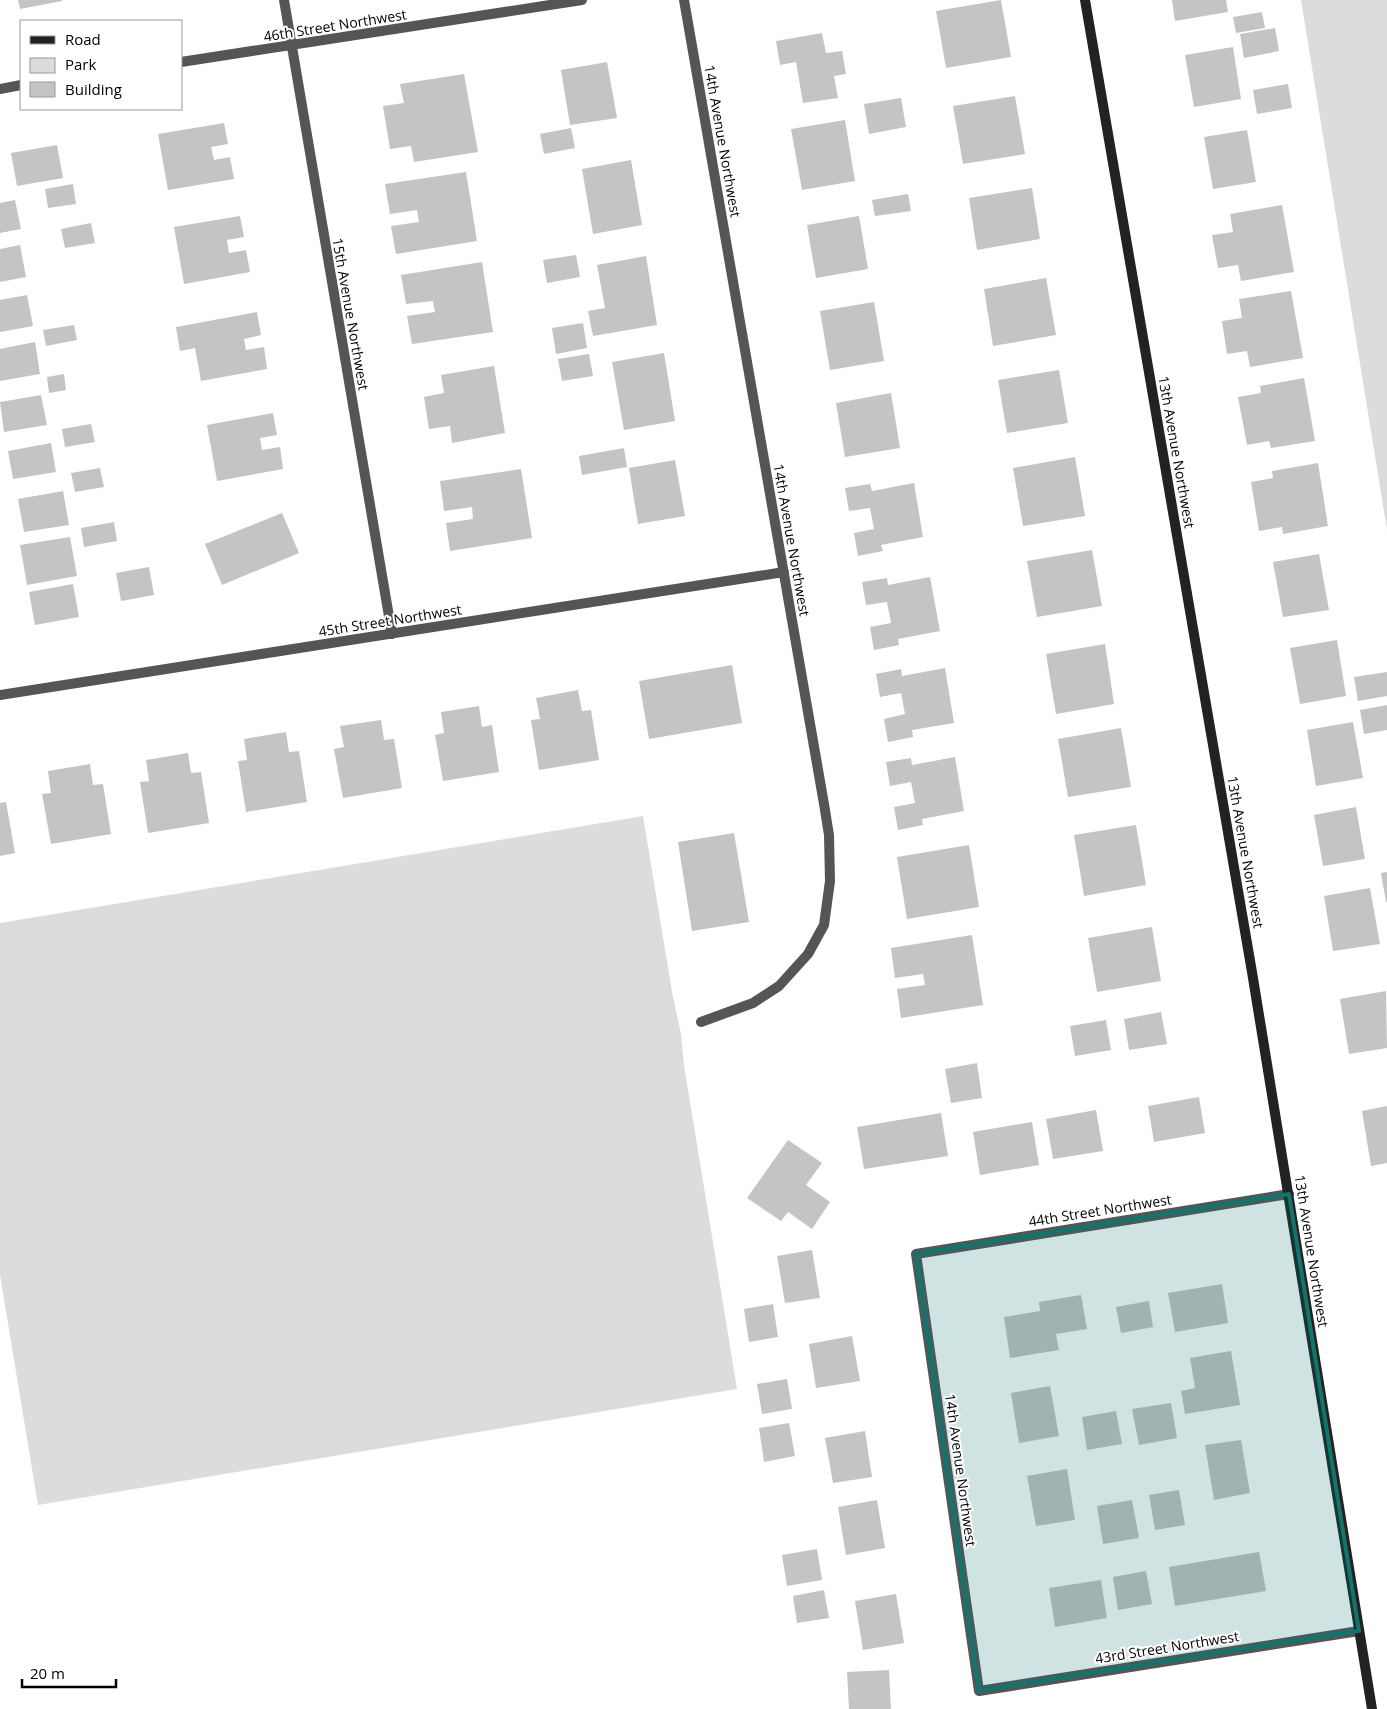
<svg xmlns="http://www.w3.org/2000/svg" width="1387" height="1709" font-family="'Open Sans',sans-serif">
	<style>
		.green { fill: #dcdcdc }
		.building { fill: #c4c4c4 }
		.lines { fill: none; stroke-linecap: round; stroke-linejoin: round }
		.street { stroke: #555; stroke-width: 10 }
		.secondary { stroke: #222; stroke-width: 10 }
		.marked { fill: #0f766e; fill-opacity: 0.2; stroke: #0f766e; stroke-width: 4; stroke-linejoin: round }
		.labels { text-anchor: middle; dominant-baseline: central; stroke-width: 4; stroke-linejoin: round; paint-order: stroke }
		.street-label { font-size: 14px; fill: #000; stroke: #fff }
	</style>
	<rect width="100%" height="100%" fill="#fff"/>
	<path class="green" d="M 1301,0 L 1387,0 L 1387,530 Z
		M 643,816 L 672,992 L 681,1034 L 684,1065 L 737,1389 L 38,1505 L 0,1275 L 0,923 Z"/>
	<path class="building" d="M 18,0 L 62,0 L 62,1 L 20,9 Z
		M 1001,0 L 1011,57 L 946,68 L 936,11 Z
		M 1172,0 L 1226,0 L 1228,12 L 1175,21 Z
		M 1262,12 L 1265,28 L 1236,33 L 1233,17 Z
		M 1275,28 L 1279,51 L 1244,58 L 1240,34 Z
		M 822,33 L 826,53 L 842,51 L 846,74 L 834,76 L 838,98 L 803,103 L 796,62 L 780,65 L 776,41 Z
		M 1233,47 L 1241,99 L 1194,107 L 1185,55 Z
		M 607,62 L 617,118 L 570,125 L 561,70 Z
		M 464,74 L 478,152 L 414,162 L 411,146 L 390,149 L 383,106 L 404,103 L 400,84 Z
		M 1288,84 L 1292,108 L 1257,114 L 1253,90 Z
		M 1015,96 L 1025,154 L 963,164 L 953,106 Z
		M 901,98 L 906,127 L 869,134 L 864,104 Z
		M 845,120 L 855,181 L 802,190 L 791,129 Z
		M 224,123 L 228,144 L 211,147 L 214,160 L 230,157 L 234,179 L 168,190 L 158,134 Z
		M 571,128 L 575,148 L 544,154 L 540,134 Z
		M 1247,130 L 1256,182 L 1213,189 L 1204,137 Z
		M 57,145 L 63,178 L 17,186 L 11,153 Z
		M 631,160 L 642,225 L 593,234 L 582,169 Z
		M 466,172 L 477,241 L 396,254 L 391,226 L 419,222 L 417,210 L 390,214 L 385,184 Z
		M 73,184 L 76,204 L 48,208 L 45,189 Z
		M 1032,188 L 1040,239 L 977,250 L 969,198 Z
		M 908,194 L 911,211 L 875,216 L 872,200 Z
		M 15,200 L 21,229 L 0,233 L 0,203 Z
		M 1282,205 L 1294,272 L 1241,281 L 1238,265 L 1218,268 L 1212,235 L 1233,232 L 1230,214 Z
		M 240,216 L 244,237 L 227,240 L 229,253 L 246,250 L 250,272 L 184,284 L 174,227 Z
		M 859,216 L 868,269 L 816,278 L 807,225 Z
		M 91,223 L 95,243 L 65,248 L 61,229 Z
		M 20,245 L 26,277 L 0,282 L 0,249 Z
		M 576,255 L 580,277 L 547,283 L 543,260 Z
		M 646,256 L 657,325 L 593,336 L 588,311 L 605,308 L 597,265 Z
		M 482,262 L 493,332 L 412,344 L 407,316 L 435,312 L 433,301 L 406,304 L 401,275 Z
		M 1046,278 L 1056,335 L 993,346 L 984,289 Z
		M 1291,291 L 1303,358 L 1250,367 L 1247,351 L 1227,354 L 1222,321 L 1242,318 L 1239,299 Z
		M 27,295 L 33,326 L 0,332 L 0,300 Z
		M 874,302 L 884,361 L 830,370 L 820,311 Z
		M 257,312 L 261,335 L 244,339 L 246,350 L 264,347 L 267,369 L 201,381 L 195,348 L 180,351 L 176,327 Z
		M 583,323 L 587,348 L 556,354 L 552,328 Z
		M 74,325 L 77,340 L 46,346 L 43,330 Z
		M 35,342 L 40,374 L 0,381 L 0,349 Z
		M 664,353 L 675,421 L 624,430 L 612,362 Z
		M 589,354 L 593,376 L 562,381 L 558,359 Z
		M 494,366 L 505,433 L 452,443 L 450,426 L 429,429 L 424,397 L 444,393 L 441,375 Z
		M 1059,370 L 1068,423 L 1007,433 L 998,380 Z
		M 64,374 L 66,390 L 49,393 L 47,377 Z
		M 1304,378 L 1315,441 L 1271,448 L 1269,441 L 1247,445 L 1238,397 L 1261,393 L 1260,386 Z
		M 891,393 L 900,448 L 845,457 L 836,403 Z
		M 41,395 L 47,425 L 4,432 L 0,402 Z
		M 273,413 L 277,435 L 260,438 L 262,450 L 280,447 L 283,469 L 217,481 L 207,425 Z
		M 91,424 L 95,442 L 65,447 L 62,429 Z
		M 51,443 L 56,472 L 13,479 L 8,451 Z
		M 624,448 L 627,467 L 582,475 L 579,456 Z
		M 1075,457 L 1085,516 L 1023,526 L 1013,468 Z
		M 675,460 L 685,516 L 638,524 L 629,468 Z
		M 1318,463 L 1328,526 L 1283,534 L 1282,527 L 1259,531 L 1251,482 L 1273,478 L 1272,471 Z
		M 100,468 L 104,487 L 75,492 L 71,473 Z
		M 521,469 L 532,538 L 450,551 L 446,523 L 473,519 L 472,507 L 444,511 L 440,481 Z
		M 914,483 L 923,537 L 881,545 L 883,551 L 858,556 L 854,533 L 874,529 L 870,508 L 849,511 L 845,488 L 870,484 L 872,491 Z
		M 63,491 L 69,525 L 24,532 L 18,499 Z
		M 282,513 L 299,553 L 222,585 L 205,544 Z
		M 114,522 L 117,541 L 84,547 L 81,528 Z
		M 70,537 L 77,576 L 27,585 L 20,545 Z
		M 1092,550 L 1102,606 L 1037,617 L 1027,561 Z
		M 1319,554 L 1329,610 L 1283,617 L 1273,562 Z
		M 149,567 L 154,595 L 121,601 L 116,573 Z
		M 930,577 L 940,631 L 898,639 L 899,645 L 874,650 L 870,627 L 891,623 L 887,602 L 866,605 L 862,582 L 887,578 L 888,585 Z
		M 73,584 L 79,617 L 35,625 L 29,592 Z
		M 1337,640 L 1346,696 L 1300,704 L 1290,648 Z
		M 1105,644 L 1114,704 L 1056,714 L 1046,654 Z
		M 732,665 L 742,723 L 649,739 L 639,681 Z
		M 945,668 L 954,723 L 912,730 L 913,737 L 888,742 L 884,719 L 905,714 L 901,693 L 880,697 L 876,674 L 901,669 L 902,676 Z
		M 1387,672 L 1387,696 L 1358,701 L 1354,677 Z
		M 578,690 L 582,711 L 591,710 L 599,760 L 539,770 L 531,720 L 540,719 L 536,698 Z
		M 1387,705 L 1387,730 L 1364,734 L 1360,710 Z
		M 479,706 L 482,727 L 492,725 L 499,772 L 443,781 L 435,735 L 444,733 L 441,712 Z
		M 381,720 L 384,740 L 394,739 L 402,788 L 343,798 L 334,749 L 344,747 L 340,726 Z
		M 1353,722 L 1363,778 L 1316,786 L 1307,730 Z
		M 1121,728 L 1131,787 L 1068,797 L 1058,739 Z
		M 286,732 L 289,752 L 299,751 L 307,802 L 246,812 L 238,761 L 247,760 L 244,739 Z
		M 188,753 L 191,773 L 201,772 L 209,823 L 148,833 L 140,782 L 149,781 L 146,760 Z
		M 955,757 L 964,811 L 922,819 L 923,825 L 898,830 L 894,807 L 915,803 L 911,782 L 890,786 L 886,762 L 911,758 L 912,765 Z
		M 90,764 L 93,785 L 103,784 L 111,834 L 51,844 L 42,794 L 51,793 L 48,771 Z
		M 6,802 L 15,853 L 0,856 L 0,803 Z
		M 1356,807 L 1365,859 L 1323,866 L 1314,815 Z
		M 1136,825 L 1146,885 L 1084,896 L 1074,835 Z
		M 734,833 L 749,922 L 692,931 L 678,842 Z
		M 969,845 L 979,907 L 907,919 L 897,857 Z
		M 1387,872 L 1387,902 L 1386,902 L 1381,873 Z
		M 1370,888 L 1380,944 L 1333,951 L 1324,896 Z
		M 1152,927 L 1161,981 L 1097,992 L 1088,938 Z
		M 972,935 L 983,1005 L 901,1018 L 897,989 L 925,985 L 923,974 L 895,978 L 891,948 Z
		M 1386,991 L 1387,1048 L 1349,1054 L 1340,999 Z
		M 1161,1012 L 1167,1044 L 1129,1050 L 1124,1019 Z
		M 1106,1020 L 1111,1050 L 1075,1056 L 1070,1026 Z
		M 977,1063 L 982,1098 L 951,1103 L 945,1069 Z
		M 1199,1097 L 1205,1133 L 1154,1142 L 1148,1106 Z
		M 1387,1106 L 1387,1163 L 1371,1166 L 1362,1111 Z
		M 1096,1110 L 1103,1151 L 1053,1159 L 1046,1119 Z
		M 941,1113 L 948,1156 L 864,1169 L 857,1127 Z
		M 1032,1122 L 1039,1165 L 980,1175 L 973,1132 Z
		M 788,1140 L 822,1163 L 806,1185 L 830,1202 L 812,1229 L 788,1212 L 781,1221 L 747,1198 Z
		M 812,1250 L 820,1298 L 785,1303 L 777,1256 Z
		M 1222,1284 L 1228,1323 L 1175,1332 L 1168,1293 Z
		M 1081,1295 L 1087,1329 L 1056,1334 L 1059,1350 L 1010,1358 L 1004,1317 L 1040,1311 L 1039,1302 Z
		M 1149,1301 L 1153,1327 L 1121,1333 L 1116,1307 Z
		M 773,1304 L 778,1337 L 749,1342 L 744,1309 Z
		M 852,1336 L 860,1381 L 816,1388 L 809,1344 Z
		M 1231,1351 L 1240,1405 L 1185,1414 L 1181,1391 L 1195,1388 L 1190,1358 Z
		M 787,1379 L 792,1409 L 762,1414 L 757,1384 Z
		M 1050,1386 L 1059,1436 L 1019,1443 L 1011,1393 Z
		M 1171,1403 L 1177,1438 L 1139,1445 L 1132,1409 Z
		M 1116,1411 L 1122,1444 L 1087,1450 L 1082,1417 Z
		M 789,1423 L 795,1456 L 764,1462 L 759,1428 Z
		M 865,1431 L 872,1477 L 833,1483 L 825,1438 Z
		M 1241,1440 L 1250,1493 L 1214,1500 L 1205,1445 Z
		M 1067,1469 L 1075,1520 L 1036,1526 L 1027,1476 Z
		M 1179,1490 L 1185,1525 L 1155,1530 L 1149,1495 Z
		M 877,1500 L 885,1548 L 846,1555 L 838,1507 Z
		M 1132,1500 L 1139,1538 L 1103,1544 L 1097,1506 Z
		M 817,1549 L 822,1580 L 787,1586 L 782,1555 Z
		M 1259,1552 L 1266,1591 L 1175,1606 L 1169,1567 Z
		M 1146,1571 L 1152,1604 L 1118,1610 L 1113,1577 Z
		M 1101,1580 L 1107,1618 L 1055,1627 L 1049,1588 Z
		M 824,1590 L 829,1618 L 797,1623 L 793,1596 Z
		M 896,1594 L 904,1643 L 863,1650 L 855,1601 Z
		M 889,1670 L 891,1709 L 849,1709 L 847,1672 Z"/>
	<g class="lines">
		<path class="street" d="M 284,0 L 392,634
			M 684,0 L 824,804 L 829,835 L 830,881 L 824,925 L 808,954 L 779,986 L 753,1003 L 701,1022
			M 181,62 L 582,0
			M 0,89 L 21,85
			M 0,695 L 784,572
			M 1289,1194 L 916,1254 L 979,1691 L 1359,1631"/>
		<path class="secondary" d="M 1085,0 L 1252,972 L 1372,1709"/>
	</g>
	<path class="marked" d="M 1289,1194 L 1359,1631 L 979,1691 L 916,1254 Z"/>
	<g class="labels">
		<g class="street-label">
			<text transform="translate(335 25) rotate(-9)">46th Street Northwest</text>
			<text transform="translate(723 141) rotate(80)">14th Avenue Northwest</text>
			<text transform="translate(351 314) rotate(80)">15th Avenue Northwest</text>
			<text transform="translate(1177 452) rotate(80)">13th Avenue Northwest</text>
			<text transform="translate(792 540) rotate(80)">14th Avenue Northwest</text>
			<text transform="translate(390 620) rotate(-9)">45th Street Northwest</text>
			<text transform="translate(1246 852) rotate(80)">13th Avenue Northwest</text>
			<text transform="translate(1100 1210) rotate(-9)">44th Street Northwest</text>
			<text transform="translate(1312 1251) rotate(81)">13th Avenue Northwest</text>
			<text transform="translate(961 1470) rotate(82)">14th Avenue Northwest</text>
			<text transform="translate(1167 1647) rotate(-9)">43rd Street Northwest</text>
		</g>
	</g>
	<rect x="20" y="20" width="162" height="90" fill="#ffffff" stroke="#999999"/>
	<rect x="30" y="36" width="25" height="8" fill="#222222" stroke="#999999"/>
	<text x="65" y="45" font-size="15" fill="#000000">Road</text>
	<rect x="30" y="58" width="25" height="15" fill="#dcdcdc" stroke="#999999"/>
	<text x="65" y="70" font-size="15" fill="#000000">Park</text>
	<rect x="30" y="82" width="25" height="15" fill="#c4c4c4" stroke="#999999"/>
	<text x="65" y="95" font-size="15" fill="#000000">Building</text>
	<path d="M22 1679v8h94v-8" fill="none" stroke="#000000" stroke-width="2.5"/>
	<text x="30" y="1679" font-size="15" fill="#000000" stroke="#ffffff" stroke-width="4" paint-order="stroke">20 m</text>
</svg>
